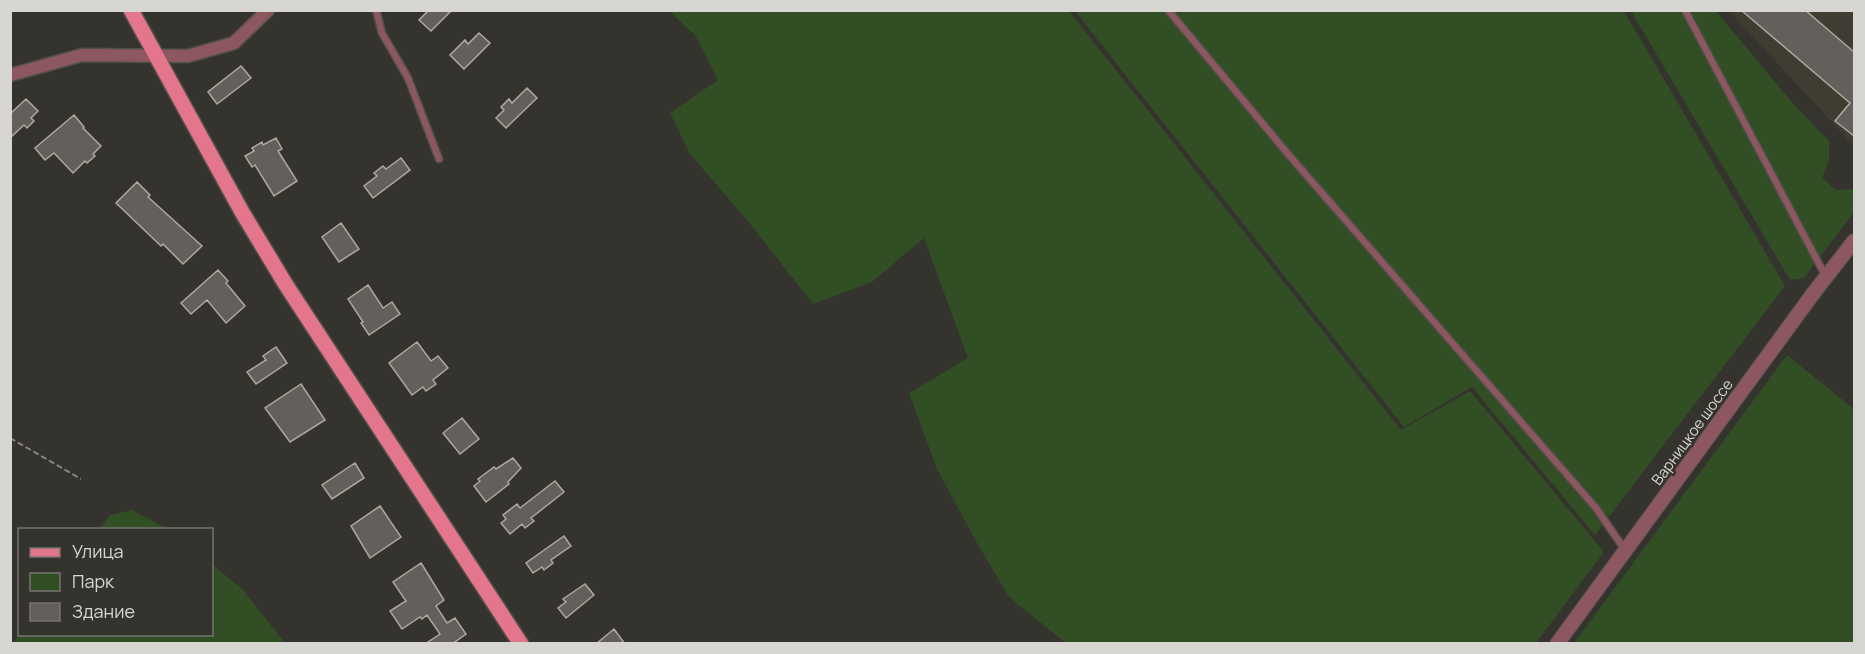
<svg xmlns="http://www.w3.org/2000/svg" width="1865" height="654" font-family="Manrope,sans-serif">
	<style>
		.built { fill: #403c31 }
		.green { fill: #314e25 }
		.building { fill: #655f5b; stroke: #aea7a2; stroke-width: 1.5 }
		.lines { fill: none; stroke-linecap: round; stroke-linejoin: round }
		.service-casing { stroke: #52504b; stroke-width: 9 }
		.minor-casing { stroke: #52504b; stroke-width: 15 }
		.tertiary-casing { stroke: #52504b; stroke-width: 16 }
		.primary-casing { stroke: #52504b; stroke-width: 18 }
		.path { stroke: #8d8b86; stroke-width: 2; stroke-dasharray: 6 3; stroke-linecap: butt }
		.service { stroke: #8d5760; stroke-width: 6 }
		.minor { stroke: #8d5760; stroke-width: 12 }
		.tertiary { stroke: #8d5760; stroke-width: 14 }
		.primary { stroke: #e3768c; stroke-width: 15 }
		.labels { text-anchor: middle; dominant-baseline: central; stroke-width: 5; stroke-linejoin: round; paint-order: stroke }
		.street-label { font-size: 15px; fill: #d7d6d2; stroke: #35332d }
	</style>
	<rect width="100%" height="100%" fill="#35332d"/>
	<path class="built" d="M 1729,11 L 1854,11 L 1854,144 L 1853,145 Z"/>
	<path class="green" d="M 669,11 L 1069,11 L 1401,430 L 1470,391 L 1604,552 L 1536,643 L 1066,643 L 1009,597 L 977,543 L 937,469 L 909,393 L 968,358 L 924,238 L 872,282 L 813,304 L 747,220 L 690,154 L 670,113 L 718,80 L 695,35 Z
		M 1075,11 L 1624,11 L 1785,286 L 1595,535 L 1472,387 L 1404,427 Z
		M 1631,11 L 1716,11 L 1790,100 L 1829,141 L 1829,160 L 1822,178 L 1836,190 L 1854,189 L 1854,212 L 1804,278 L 1790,280 Z
		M 1787,355 L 1854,409 L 1854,643 L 1574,643 Z
		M 132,510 L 168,529 L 99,529 L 110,515 Z
		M 212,564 L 243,590 L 285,643 L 13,643 L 20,634 L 212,634 Z"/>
	<path class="building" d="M 429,10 L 452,10 L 431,31 L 419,20 Z
		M 1741,10 L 1805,10 L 1854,52 L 1854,136 L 1835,121 L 1850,103 Z
		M 479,33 L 490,43 L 464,69 L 450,55 L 465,40 L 468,44 Z
		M 241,66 L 251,78 L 217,104 L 208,92 Z
		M 527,88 L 537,98 L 506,128 L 496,118 L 504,110 L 501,107 L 509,99 L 512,103 Z
		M 26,99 L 38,111 L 31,118 L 34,121 L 27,128 L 24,125 L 10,138 L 10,114 Z
		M 74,115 L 84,127 L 83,128 L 101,146 L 93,154 L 95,156 L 87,163 L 85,161 L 73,173 L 54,153 L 45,160 L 35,148 Z
		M 276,138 L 282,149 L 278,151 L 297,181 L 274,196 L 255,165 L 252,167 L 245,156 L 254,151 L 252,148 L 262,142 L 263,145 Z
		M 401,158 L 410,170 L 373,198 L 364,186 L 377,176 L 374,173 L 383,166 L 386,169 Z
		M 137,182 L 150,195 L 148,197 L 202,246 L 183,264 L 163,244 L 161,246 L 116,203 Z
		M 341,223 L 359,249 L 339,262 L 322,237 Z
		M 218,270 L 228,281 L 226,283 L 245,306 L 226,323 L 207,300 L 191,314 L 181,303 Z
		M 368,285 L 383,308 L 392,302 L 400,314 L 369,335 L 361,323 L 363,322 L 348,299 Z
		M 417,342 L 431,361 L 438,356 L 448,368 L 433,380 L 436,384 L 426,391 L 423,387 L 412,395 L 389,363 Z
		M 276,347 L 287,363 L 256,384 L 247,372 L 266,360 L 263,356 Z
		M 301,384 L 325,420 L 290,442 L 265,408 Z
		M 462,418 L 479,439 L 460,454 L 443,433 Z
		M 513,458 L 521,468 L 508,482 L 509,484 L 486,502 L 474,486 L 480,481 L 478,479 L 494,467 L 496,469 Z
		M 355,463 L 364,478 L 332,499 L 322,485 Z
		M 555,481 L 564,492 L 531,518 L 534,521 L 525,528 L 522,524 L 510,534 L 501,523 L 506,519 L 503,515 L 517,504 L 520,508 Z
		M 380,506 L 401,537 L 370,558 L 351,526 Z
		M 564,536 L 571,546 L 551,560 L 553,563 L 544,570 L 542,567 L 533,573 L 526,563 Z
		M 421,563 L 444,600 L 436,606 L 447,623 L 455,618 L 466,634 L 452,644 L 425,644 L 440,634 L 427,615 L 422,619 L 420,617 L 402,629 L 390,611 L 406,601 L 393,582 Z
		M 585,584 L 594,595 L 566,618 L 558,608 L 566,602 L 563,599 Z
		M 614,629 L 625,644 L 596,644 Z"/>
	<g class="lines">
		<g class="service-casing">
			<path id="service" d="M 376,10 L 382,33 L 408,78 L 439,159
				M 1168,10 L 1288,154 L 1596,508 L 1625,550
				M 1685,10 L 1826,277"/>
		</g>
		<g class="minor-casing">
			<path id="minor" d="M 10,75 L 82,55 L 188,56 L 234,43 L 268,10"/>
		</g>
		<g class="tertiary-casing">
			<path id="tertiary" d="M 1557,644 L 1812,295 L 1854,241"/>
		</g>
		<g class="primary-casing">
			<path id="primary" d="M 131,10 L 242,212 L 286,285 L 521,644"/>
		</g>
		<path class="path" d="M 10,438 L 81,479"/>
		<use href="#service" class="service"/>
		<use href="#minor" class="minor"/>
		<use href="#tertiary" class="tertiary"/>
		<use href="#primary" class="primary"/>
	</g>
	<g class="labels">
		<g class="street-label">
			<text transform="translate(1692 432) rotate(-54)">Варницкое шоссе</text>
		</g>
	</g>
	<rect width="1865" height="654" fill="none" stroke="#d7d6d2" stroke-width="24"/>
	<rect x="18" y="528" width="195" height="108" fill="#35332d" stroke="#76746f" stroke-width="1.5"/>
	<rect x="30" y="548" width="30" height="9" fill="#e3768c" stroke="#76746f" stroke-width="1.5"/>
	<text x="72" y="558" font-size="18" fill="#d7d6d2">Улица</text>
	<rect x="30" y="573" width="30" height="18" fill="#314e25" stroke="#76746f" stroke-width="1.5"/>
	<text x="72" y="588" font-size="18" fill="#d7d6d2">Парк</text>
	<rect x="30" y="603" width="30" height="18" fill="#655f5b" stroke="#76746f" stroke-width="1.5"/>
	<text x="72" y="618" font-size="18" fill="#d7d6d2">Здание</text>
</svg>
